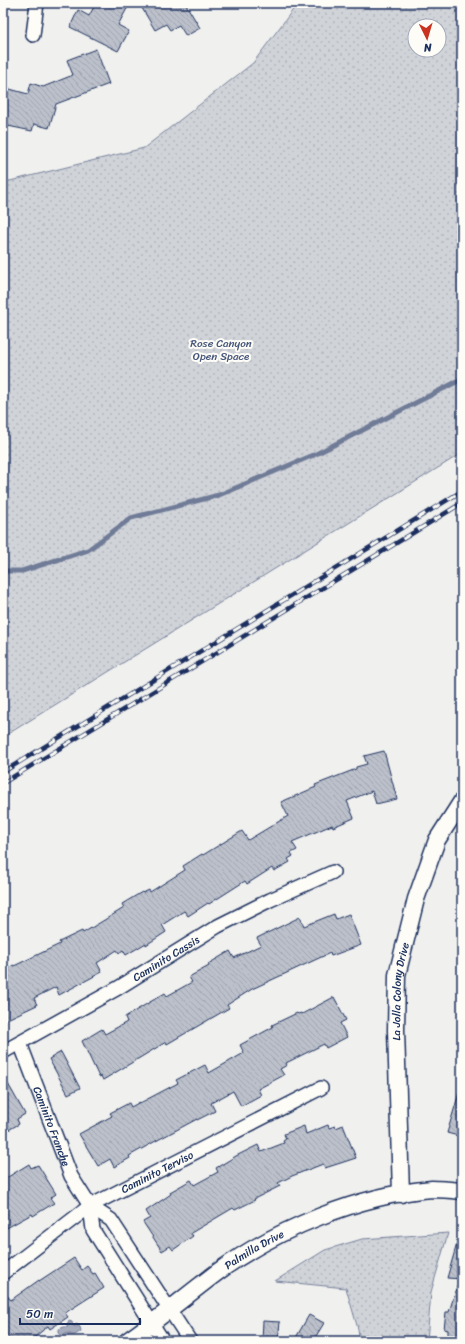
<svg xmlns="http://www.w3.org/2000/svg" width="465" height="1344" font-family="Sriracha,sans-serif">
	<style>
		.green { fill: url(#green-dots); stroke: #76819b; fill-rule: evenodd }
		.water { fill: url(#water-waves); stroke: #6f7b97 }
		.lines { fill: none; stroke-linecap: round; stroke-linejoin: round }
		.stream { stroke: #6f7b97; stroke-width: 5 }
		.building { fill: url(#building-back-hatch); stroke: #1b2f5e }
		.minor-casing { stroke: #1b2f5e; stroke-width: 16 }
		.tertiary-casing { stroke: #1b2f5e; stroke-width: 19 }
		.minor { stroke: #fdfcf7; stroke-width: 13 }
		.tertiary { stroke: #fdfcf7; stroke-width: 16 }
		.rail-casing { stroke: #1b2f5e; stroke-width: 4.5 }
		.rail { stroke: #fdfcf7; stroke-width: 3; stroke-dasharray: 9; stroke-linecap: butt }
		.labels { text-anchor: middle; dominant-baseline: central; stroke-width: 4; stroke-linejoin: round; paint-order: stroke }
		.park-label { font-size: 11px; fill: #48587c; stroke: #fdfcf7 }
		.street-label { font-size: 11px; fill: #1b2f5e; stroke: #fdfcf7 }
	</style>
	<defs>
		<pattern id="green-dots" width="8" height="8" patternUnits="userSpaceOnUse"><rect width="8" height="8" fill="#d0d3d8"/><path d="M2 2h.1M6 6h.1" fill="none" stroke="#b2b5bc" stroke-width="1.8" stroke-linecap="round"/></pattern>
		<pattern id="water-waves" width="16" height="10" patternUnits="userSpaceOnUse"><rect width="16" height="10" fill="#a7adbd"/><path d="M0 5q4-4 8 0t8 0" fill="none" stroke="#878d9d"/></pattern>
		<pattern id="building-back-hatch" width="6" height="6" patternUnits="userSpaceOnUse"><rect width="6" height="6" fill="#bbc0ca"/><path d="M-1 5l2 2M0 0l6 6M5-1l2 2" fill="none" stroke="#a0a5b0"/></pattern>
	</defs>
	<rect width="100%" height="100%" fill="#f0f0ee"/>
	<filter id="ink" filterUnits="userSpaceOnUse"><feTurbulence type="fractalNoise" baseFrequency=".025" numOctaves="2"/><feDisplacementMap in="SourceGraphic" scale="8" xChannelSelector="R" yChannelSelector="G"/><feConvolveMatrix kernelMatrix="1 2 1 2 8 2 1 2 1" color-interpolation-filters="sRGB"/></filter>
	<g filter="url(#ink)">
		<path class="green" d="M 298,3 L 462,3 L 462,453 L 3,737 L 3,181 L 10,181 L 144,148 L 253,63 ZM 415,26 L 439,26 L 439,50 L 415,50 Z
			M 448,1233 L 431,1292 L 427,1341 L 360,1341 L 358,1329 L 346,1288 L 275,1281 L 325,1250 L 362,1239 Z"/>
		<path class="water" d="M 69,1321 L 72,1322 L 73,1326 L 77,1324 L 80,1327 L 81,1331 L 75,1335 L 61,1335 L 59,1333 L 59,1329 L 64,1327 L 68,1327 L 67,1325 Z"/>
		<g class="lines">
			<path class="stream" d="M 3,571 L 22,571 L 88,550 L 131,518 L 219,495 L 316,454 L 462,379"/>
		</g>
		<path class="building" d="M 96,3 L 130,3 L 118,25 L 129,31 L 118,51 L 70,27 L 78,10 L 89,16 Z
			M 139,3 L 185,3 L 200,28 L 186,36 L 179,25 L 170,30 L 166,24 L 155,30 Z
			M 96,49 L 109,84 L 56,104 L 49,128 L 34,124 L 32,131 L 3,125 L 3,100 L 6,88 L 28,94 L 31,83 L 43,87 L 73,75 L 67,60 Z
			M 384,751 L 397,799 L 376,804 L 372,791 L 347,801 L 354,818 L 333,827 L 332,825 L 292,842 L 297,850 L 291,853 L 293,856 L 288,859 L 290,862 L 274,871 L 272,868 L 247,884 L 245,881 L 209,904 L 208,903 L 188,916 L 184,911 L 162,925 L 166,932 L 146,945 L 146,943 L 126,955 L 123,950 L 119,953 L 117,950 L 97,963 L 102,972 L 59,995 L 56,987 L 34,998 L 37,1005 L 3,1021 L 3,970 L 14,965 L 14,966 L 60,944 L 59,942 L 82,931 L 83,933 L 124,908 L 122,904 L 142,892 L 143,893 L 149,890 L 150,892 L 185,870 L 183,866 L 202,854 L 203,855 L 242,831 L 248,840 L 288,816 L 281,802 L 316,787 L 315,785 L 356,769 L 356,767 L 367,764 L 364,756 Z
			M 334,914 L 336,919 L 349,914 L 361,945 L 331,956 L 330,953 L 252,989 L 227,1005 L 229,1008 L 167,1044 L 166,1042 L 103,1080 L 101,1076 L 99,1077 L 82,1041 L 102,1029 L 105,1034 L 127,1022 L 125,1017 L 165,993 L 167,996 L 192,982 L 189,977 L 209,966 L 208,964 L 230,951 L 234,958 L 261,945 L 257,938 L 300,917 L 304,926 Z
			M 334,997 L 346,1020 L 340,1023 L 347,1037 L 326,1048 L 324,1044 L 286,1063 L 287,1065 L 280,1069 L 284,1075 L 258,1089 L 261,1095 L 241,1106 L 233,1091 L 211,1103 L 215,1111 L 197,1120 L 197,1119 L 154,1142 L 129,1156 L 130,1158 L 114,1167 L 110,1159 L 98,1166 L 79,1134 L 112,1116 L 110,1113 L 129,1103 L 131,1107 L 140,1102 L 140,1103 L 178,1083 L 176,1080 L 205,1065 L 209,1073 L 244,1053 L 240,1045 L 273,1027 L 272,1025 L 297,1013 L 298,1014 L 301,1013 L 302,1014 Z
			M 61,1052 L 80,1088 L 68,1094 L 49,1059 Z
			M 3,1075 L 25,1114 L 17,1119 L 19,1124 L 3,1133 Z
			M 459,1093 L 462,1094 L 462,1137 L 447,1133 Z
			M 328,1125 L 329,1128 L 335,1126 L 336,1128 L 343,1125 L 356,1158 L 325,1168 L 323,1164 L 292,1176 L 278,1183 L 280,1186 L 254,1199 L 255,1200 L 235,1210 L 233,1208 L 191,1233 L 193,1236 L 173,1250 L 170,1246 L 162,1251 L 143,1222 L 150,1218 L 146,1211 L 171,1194 L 170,1192 L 191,1180 L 194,1185 L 218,1172 L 216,1168 L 236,1156 L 258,1145 L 261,1152 L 284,1143 L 283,1141 L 286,1139 L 284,1134 L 304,1126 L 306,1134 Z
			M 29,1164 L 31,1168 L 38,1165 L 56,1194 L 50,1198 L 54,1203 L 33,1216 L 32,1214 L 3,1230 L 3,1180 Z
			M 458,1240 L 462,1240 L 462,1279 L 447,1278 Z
			M 74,1258 L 82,1270 L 87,1266 L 93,1274 L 95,1273 L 104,1288 L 65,1313 L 68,1317 L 50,1329 L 48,1326 L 30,1341 L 11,1341 L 3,1331 L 3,1291 L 11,1300 L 39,1280 L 39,1281 Z
			M 459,1280 L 462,1280 L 462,1341 L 448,1341 L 448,1330 L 444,1329 L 446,1312 L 449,1312 Z
			M 309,1315 L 324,1323 L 313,1341 L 294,1341 Z
			M 263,1321 L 280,1322 L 278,1341 L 262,1341 Z"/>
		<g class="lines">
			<g class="minor-casing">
				<g id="minor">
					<path d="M 33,35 L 37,3"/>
					<path id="s1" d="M 20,1043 L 71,1176 L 90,1206 L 111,1220 L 190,1341"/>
					<path id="s2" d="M 3,1052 L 118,988 L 218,926 L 270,900 L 333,872"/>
					<path d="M 90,1206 L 93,1230 L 163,1341"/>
					<path id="s3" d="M 3,1273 L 90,1206 L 321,1088"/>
				</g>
			</g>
			<g class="tertiary-casing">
				<g id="tertiary">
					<path id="s4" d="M 401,1194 L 396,1030 L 397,975 L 416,899 L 437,840 L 462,801"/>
					<path id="s5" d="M 127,1341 C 159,1319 188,1294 219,1271 C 277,1229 359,1195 432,1189 C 442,1189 452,1190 462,1191"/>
				</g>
			</g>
			<use href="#minor" class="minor"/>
			<use href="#tertiary" class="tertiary"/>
			<g class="rail-casing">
				<path id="rail" d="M 3,772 L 462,491
					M 3,783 L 462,503"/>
			</g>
			<use href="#rail" class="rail"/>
		</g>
	</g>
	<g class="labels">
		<g class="park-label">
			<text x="221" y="343">Rose Canyon<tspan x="221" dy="13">Open Space</tspan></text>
		</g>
		<g class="street-label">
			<text stroke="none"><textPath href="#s2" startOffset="188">Caminito Cassis</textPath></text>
			<text stroke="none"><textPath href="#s4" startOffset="203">La Jolla Colony Drive</textPath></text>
			<text stroke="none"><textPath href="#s1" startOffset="89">Caminito Franche</textPath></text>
			<text stroke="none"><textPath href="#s3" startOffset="185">Caminito Terviso</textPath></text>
			<text stroke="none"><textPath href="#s5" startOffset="157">Palmilla Drive</textPath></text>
		</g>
	</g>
	<rect width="465" height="1344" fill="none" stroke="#fdfcf7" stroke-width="16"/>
	<rect x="8" y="8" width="449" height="1328" fill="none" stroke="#1b2f5e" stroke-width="1.5" filter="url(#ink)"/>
	<g transform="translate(427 38) rotate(175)"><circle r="19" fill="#fdfcf7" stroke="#a3aaba"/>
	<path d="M0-3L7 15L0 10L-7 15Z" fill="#c8321e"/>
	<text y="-6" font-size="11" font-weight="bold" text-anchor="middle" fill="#1b2f5e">N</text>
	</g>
	<path d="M20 1318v6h120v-6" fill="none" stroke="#1b2f5e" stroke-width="2"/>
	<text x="26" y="1318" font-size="12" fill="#1b2f5e" stroke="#fdfcf7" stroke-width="3" paint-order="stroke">50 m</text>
</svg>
